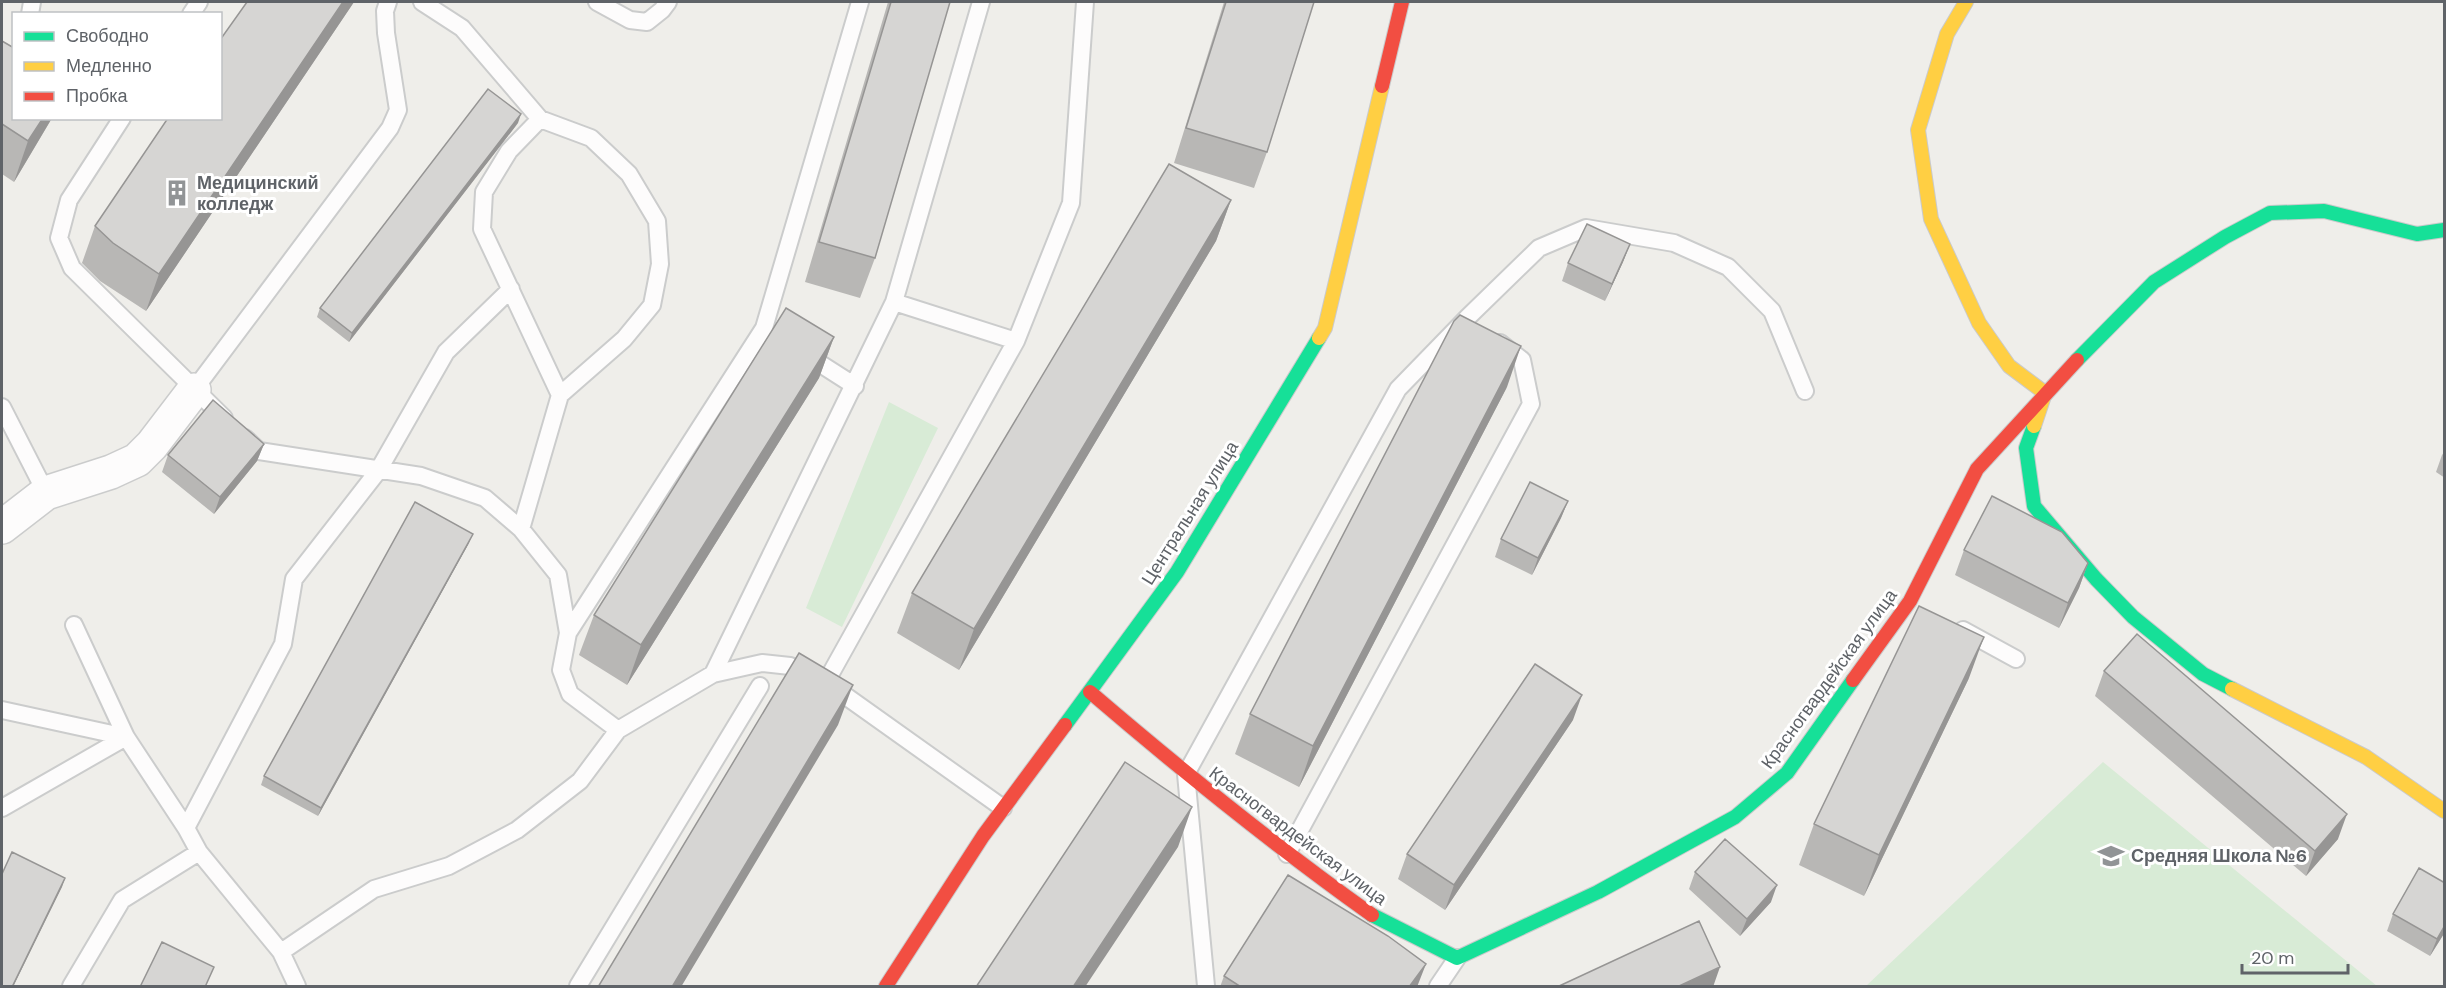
<svg xmlns="http://www.w3.org/2000/svg" width="2446" height="988" font-family="'DM Sans',sans-serif">
	<style>
		.green { fill: #d8ebd6 }
		.lines { fill: none; stroke-linecap: round; stroke-linejoin: round }
		.lane-casing { stroke: #cbcccc; stroke-width: 20 }
		.street-casing { stroke: #cbcccc; stroke-width: 36 }
		.fast-casing { stroke: #cacacb; stroke-width: 16 }
		.slow-casing { stroke: #cacacb; stroke-width: 16 }
		.jam-casing { stroke: #cacacb; stroke-width: 16 }
		.lane { stroke: #fdfcfc; stroke-width: 16 }
		.street { stroke: #fdfcfc; stroke-width: 33 }
		.fast { stroke: #16e098; stroke-width: 14 }
		.slow { stroke: #ffcf43; stroke-width: 14 }
		.jam { stroke: #f24e42; stroke-width: 14 }
		.wall { fill: #b8b7b5 }
		.shaded-wall { fill: #969594 }
		.building { fill: #d6d5d3; stroke: #969594; stroke-width: 1.5 }
		.labels { text-anchor: middle; dominant-baseline: central; stroke-width: 6; stroke-linejoin: round; paint-order: stroke }
		.poi-label { font-size: 18px; font-weight: bold; fill: #5f6368; stroke: #fff; text-anchor: start }
		.street-label { font-size: 18px; fill: #5f6368; stroke: #fff }
	</style>
	<rect width="100%" height="100%" fill="#efeeea"/>
	<path class="green" d="M 889,402 L 938,428 L 842,627 L 806,608 Z
		M 2103,762 L 2377,986 L 1866,986 Z"/>
	<g class="lines">
		<g class="lane-casing">
			<path id="lane" d="M 422,2 L 462,28 L 540,119 L 509,151 L 484,192 L 482,229 L 560,395 L 521,529
				M 597,2 L 630,20 L 647,22 L 662,10 L 668,2
				M 30,14 L 32,2
				M 191,14 L 199,2
				M 122,118 L 69,200 L 59,238 L 72,268 L 224,418
				M 540,119 L 591,138 L 629,174 L 657,221 L 660,264 L 652,305 L 624,339 L 560,395
				M 894,302 L 1016,341
				M 805,354 L 855,386
				M 194,390 L 390,128 L 398,110 L 386,33 L 385,11 L 388,2
				M 2,407 L 46,493
				M 245,438 L 259,451 L 421,476 L 485,498 L 521,529 L 558,575 L 568,633 L 561,670 L 570,694 L 618,730
				M 74,625 L 126,737 L 186,828 L 199,852 L 281,952 L 297,986
				M 1963,630 L 2016,659
				M 568,633 L 764,328 L 860,2
				M 713,674 L 894,302 L 981,2
				M 826,682 L 1016,341 L 1071,203 L 1085,2
				M 2,710 L 126,737
				M 2,808 L 126,737
				M 186,828 L 283,644 L 294,579 L 378,471 L 446,352 L 511,289
				M 1287,854 L 1531,404 L 1522,360 L 1500,343
				M 281,952 L 374,889 L 449,866 L 517,830 L 580,781 L 618,730 L 713,674 L 762,663 L 790,666 L 826,682 L 1003,808
				M 71,986 L 122,900 L 199,852
				M 578,986 L 760,686
				M 1206,986 L 1186,774 L 1398,389 L 1467,318 L 1539,248 L 1586,228 L 1674,243 L 1728,267 L 1772,311 L 1805,391
				M 1438,986 L 1457,958"/>
		</g>
		<g class="street-casing">
			<path id="street" d="M 2,527 L 46,493 L 111,472 L 137,460 L 152,445 L 194,390"/>
		</g>
		<g class="fast-casing">
			<path id="fast" d="M 2077,360 L 2154,282 L 2225,237 L 2270,213 L 2324,211 L 2417,234 L 2444,230
				M 2034,426 L 2026,448 L 2034,506 L 2096,579 L 2133,617 L 2203,674 L 2232,689
				M 1065,725 L 1177,572 L 1319,338
				M 1372,915 L 1457,958 L 1598,892 L 1735,817 L 1787,773 L 1853,680"/>
		</g>
		<g class="slow-casing">
			<path id="slow" d="M 1966,2 L 1947,34 L 1918,130 L 1931,219 L 1979,323 L 2009,366 L 2045,393 L 2034,426
				M 1319,338 L 1325,328 L 1382,86
				M 2232,689 L 2366,757 L 2444,811"/>
		</g>
		<g class="jam-casing">
			<path id="jam" d="M 1382,86 L 1402,2
				M 1853,680 L 1910,601 L 1977,469 L 2077,360
				M 1090,692 C 1181,770 1274,845 1372,915
				M 886,986 L 983,836 L 1065,725"/>
		</g>
		<use href="#lane" class="lane"/>
		<use href="#street" class="street"/>
		<use href="#fast" class="fast"/>
		<use href="#slow" class="slow"/>
		<use href="#jam" class="jam"/>
	</g>
	<path class="wall" d="M 354,2 L 146,311 L 100,281 L 82,263 L 95,226 Z
		M 888,2 L 950,2 L 875,258 L 860,298 L 805,282 Z
		M 1224,2 L 1314,2 L 1267,152 L 1254,188 L 1174,163 Z
		M 2,41 L 14,118 L 52,118 L 14,182 L 2,174 Z
		M 518,123 L 349,342 L 317,317 L 320,308 Z
		M 1231,200 L 1216,241 L 959,670 L 897,633 L 912,593 Z
		M 1630,244 L 1623,262 L 1605,301 L 1562,281 L 1568,263 Z
		M 834,337 L 819,378 L 627,685 L 579,655 L 594,615 Z
		M 1507,387 L 1299,787 L 1235,754 L 1250,714 Z
		M 264,444 L 257,461 L 214,514 L 162,472 L 168,455 Z
		M 2445,451 L 2445,478 L 2436,472 L 2442,455 Z
		M 1568,501 L 1561,518 L 1532,575 L 1495,557 L 1501,539 Z
		M 469,543 L 318,816 L 261,785 L 264,776 Z
		M 1964,550 L 2088,563 L 2079,588 L 2059,628 L 1955,575 Z
		M 2104,671 L 2338,839 L 2306,876 L 2095,696 Z
		M 1969,678 L 1864,896 L 1799,865 L 1814,824 Z
		M 1573,720 L 1445,910 L 1398,879 L 1407,854 Z
		M 1695,872 L 1771,902 L 1740,936 L 1689,889 Z
		M 2445,883 L 2445,932 L 2430,956 L 2387,931 L 2393,914 Z
		M 1224,976 L 1417,987 L 1220,987 Z"/>
	<path class="shaded-wall" d="M 343,2 L 354,2 L 146,311 L 159,274 Z
		M 521,114 L 518,123 L 349,342 L 352,333 Z
		M 43,118 L 52,118 L 14,182 L 28,141 Z
		M 1231,200 L 1216,241 L 959,670 L 974,629 Z
		M 1630,244 L 1623,262 L 1605,301 L 1612,284 Z
		M 834,337 L 819,378 L 627,685 L 641,645 Z
		M 1521,346 L 1507,387 L 1299,787 L 1313,746 Z
		M 264,444 L 257,461 L 214,514 L 220,497 Z
		M 1568,501 L 1561,518 L 1532,575 L 1538,558 Z
		M 473,534 L 469,543 L 318,816 L 321,808 Z
		M 2088,563 L 2079,588 L 2059,628 L 2068,603 Z
		M 1984,637 L 1969,678 L 1864,896 L 1879,855 Z
		M 853,685 L 838,725 L 681,987 L 672,987 Z
		M 1582,695 L 1573,720 L 1445,910 L 1454,885 Z
		M 1192,807 L 1178,847 L 1085,987 L 1073,987 Z
		M 2347,814 L 2338,839 L 2306,876 L 2315,851 Z
		M 65,878 L 62,887 L 13,987 L 12,987 Z
		M 1777,885 L 1771,902 L 1740,936 L 1747,919 Z
		M 2445,925 L 2445,932 L 2430,956 L 2437,939 Z
		M 1426,964 L 1417,987 L 1409,987 Z
		M 1720,967 L 1713,987 L 1677,987 Z"/>
	<path class="building" d="M 247,2 L 343,2 L 159,274 L 113,243 L 95,226 L 168,118 L 220,118 L 220,40 Z
		M 891,2 L 950,2 L 875,258 L 819,242 Z
		M 1226,2 L 1314,2 L 1267,152 L 1186,128 Z
		M 2,41 L 14,48 L 14,118 L 43,118 L 28,141 L 2,124 Z
		M 488,89 L 521,114 L 352,333 L 320,308 Z
		M 1169,164 L 1231,200 L 974,629 L 912,593 Z
		M 1587,224 L 1630,244 L 1612,284 L 1568,263 Z
		M 786,308 L 834,337 L 641,645 L 594,615 Z
		M 1460,315 L 1521,346 L 1313,746 L 1250,714 L 1454,321 Z
		M 213,400 L 264,444 L 220,497 L 168,455 Z
		M 1530,482 L 1568,501 L 1538,558 L 1501,539 Z
		M 1992,496 L 2062,532 L 2088,563 L 2068,603 L 1964,550 Z
		M 415,502 L 473,534 L 321,808 L 264,776 Z
		M 1919,606 L 1984,637 L 1879,855 L 1814,824 Z
		M 2137,634 L 2347,814 L 2315,851 L 2104,671 Z
		M 799,653 L 853,685 L 672,987 L 598,987 Z
		M 1535,664 L 1582,695 L 1454,885 L 1407,854 Z
		M 1125,762 L 1192,807 L 1073,987 L 976,987 Z
		M 1725,839 L 1777,885 L 1747,919 L 1695,872 Z
		M 12,852 L 65,878 L 12,987 L 2,987 L 2,874 Z
		M 2419,868 L 2445,883 L 2445,925 L 2437,939 L 2393,914 Z
		M 1288,875 L 1388,936 L 1426,964 L 1409,987 L 1241,987 L 1224,976 Z
		M 1699,921 L 1720,967 L 1677,987 L 1557,987 Z
		M 162,942 L 214,967 L 205,987 L 140,987 Z"/>
	<defs>
		<g id="building-bare" transform="scale(2.07)"><path d="M-4-6H4V6H1V3H-1V6H-4ZM-2.5-4.3h1.7v1.8h-1.7ZM.8-4.3h1.7v1.8H.8ZM-2.5-1h1.7V.8h-1.7ZM.8-1h1.7V.8H.8Z" fill="#919496" stroke="#fff" stroke-width="2.5" paint-order="stroke"/></g>
		<g id="school-bare" transform="scale(2.07)"><path d="M0-5L7-2L0 1L-7-2ZM-4 1L0 2.5L4 1V4Q0 6-4 4Z" fill="#919496" stroke="#fff" stroke-width="2.5" paint-order="stroke"/></g>
	</defs>
	<g fill-rule="evenodd">
		<use href="#building-bare" x="177" y="193"/>
		<use href="#school-bare" x="2111" y="856"/>
	</g>
	<g class="labels">
		<g class="poi-label">
			<text x="197" y="183">Медицинский<tspan x="197" dy="21">колледж</tspan></text>
			<text x="2131" y="856">Средняя Школа №6</text>
		</g>
		<g class="street-label">
			<text transform="translate(1190 513) rotate(-58)">Центральная улица</text>
			<text transform="translate(1829 679) rotate(-54)">Красногвардейская улица</text>
			<text transform="translate(1298 836) rotate(37)">Красногвардейская улица</text>
		</g>
	</g>
	<rect width="2446" height="988" fill="none" stroke="#5f6368" stroke-width="6"/>
	<rect x="12" y="12" width="210" height="108" fill="#ffffff" stroke="#bfc1c3" stroke-width="1.5"/>
	<rect x="24" y="32" width="30" height="9" fill="#16e098" stroke="#bfc1c3" stroke-width="1.5"/>
	<text x="66" y="42" font-size="18" fill="#5f6368">Свободно</text>
	<rect x="24" y="62" width="30" height="9" fill="#ffcf43" stroke="#bfc1c3" stroke-width="1.5"/>
	<text x="66" y="72" font-size="18" fill="#5f6368">Медленно</text>
	<rect x="24" y="92" width="30" height="9" fill="#f24e42" stroke="#bfc1c3" stroke-width="1.5"/>
	<text x="66" y="102" font-size="18" fill="#5f6368">Пробка</text>
	<path d="M2242 964v9h106v-9" fill="none" stroke="#5f6368" stroke-width="3"/>
	<text x="2251" y="964" font-size="18" fill="#5f6368" stroke="#ffffff" stroke-width="4.5" paint-order="stroke">20 m</text>
</svg>
